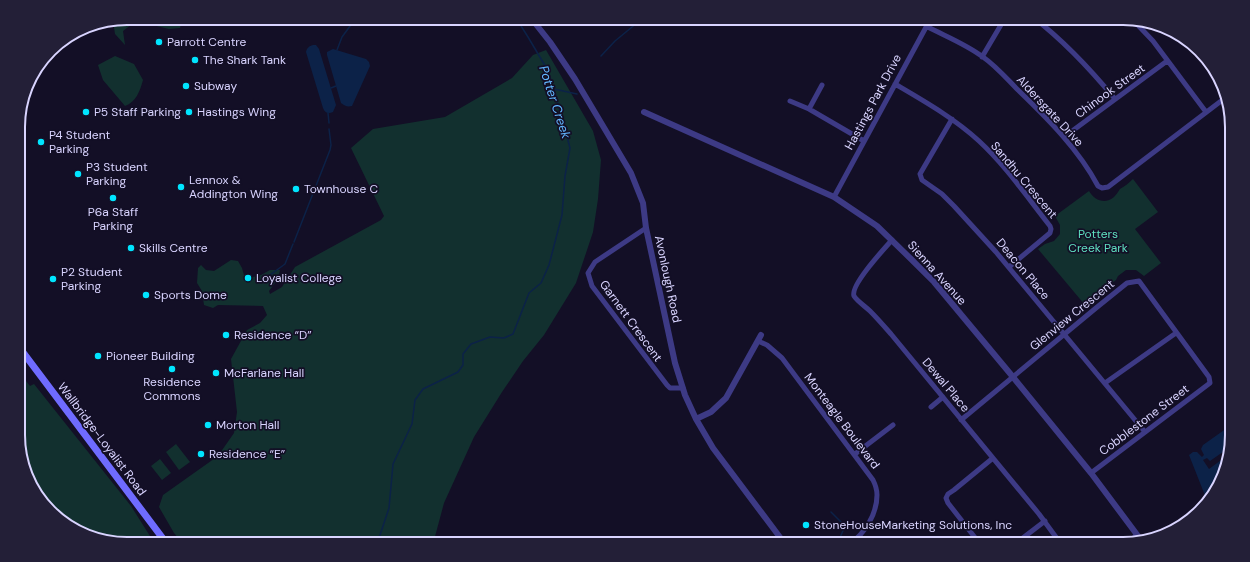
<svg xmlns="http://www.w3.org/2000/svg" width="1250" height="562" font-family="'DM Sans',sans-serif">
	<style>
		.green { fill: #12302f }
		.water { fill: #0c2248 }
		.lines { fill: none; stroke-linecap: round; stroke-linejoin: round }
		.stream { stroke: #0c2248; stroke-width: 1.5 }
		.minor { stroke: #3d3a85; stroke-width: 5 }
		.tertiary { stroke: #3d3a85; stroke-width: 6 }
		.secondary { stroke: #6f6bff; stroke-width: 7 }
		.poi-dot { fill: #00e5ff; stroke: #130f26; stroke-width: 1.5 }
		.labels { text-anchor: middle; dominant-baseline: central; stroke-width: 3.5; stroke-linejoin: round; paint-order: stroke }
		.poi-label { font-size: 12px; fill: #d9d4ff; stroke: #130f26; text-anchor: start }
		.street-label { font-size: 12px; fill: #d9d4ff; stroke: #130f26 }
		.park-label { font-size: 12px; fill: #5fe0c0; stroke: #130f26 }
		.water-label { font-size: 13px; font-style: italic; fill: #62b6ff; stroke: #130f26 }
		.rim { fill: none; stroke: #d9d4ff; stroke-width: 2 }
	</style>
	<rect width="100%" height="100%" fill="#130f26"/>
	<path class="green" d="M 127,18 L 183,18 L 180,28 L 169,29 L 136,21 L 123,31 L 125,45 L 115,34 L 113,21 Z
		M 546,50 L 593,131 L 601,160 L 598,199 L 593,232 L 576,283 L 544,335 L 523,361 L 502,392 L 474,437 L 444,503 L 433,544 L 183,544 L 174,533 L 159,507 L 163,495 L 218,456 L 234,433 L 237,412 L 231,359 L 247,330 L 260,323 L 267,315 L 263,306 L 218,305 L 213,308 L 204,305 L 202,291 L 197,283 L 198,268 L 201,265 L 206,270 L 214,271 L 231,260 L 238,261 L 242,268 L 245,279 L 261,275 L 270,270 L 280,270 L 278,279 L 269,291 L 270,294 L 282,287 L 295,267 L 381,220 L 384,216 L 351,148 L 373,129 L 445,117 L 512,78 L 533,55 Z
		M 115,56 L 134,64 L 143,80 C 140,91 136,102 125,106 L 103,80 L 98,65 Z
		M 1133,179 L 1158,212 L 1135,229 L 1161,263 L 1144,276 L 1136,270 L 1126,270 L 1118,276 L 1116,280 L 1085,305 L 1038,249 L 1045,244 L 1054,241 L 1060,234 L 1060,225 L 1055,216 L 1089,191 C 1094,200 1105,205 1114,197 C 1116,195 1118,192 1120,189 C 1125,186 1129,183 1133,179 Z
		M 19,372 L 30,386 L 34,384 L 131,506 L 155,544 L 127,544 L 85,536 L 41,501 L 19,449 Z
		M 176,444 L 190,462 L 179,470 L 166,452 Z
		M 160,459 L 171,473 L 162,480 L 151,466 Z"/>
	<path class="water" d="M 313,45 L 316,45 L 319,49 L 336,105 L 333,112 C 328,114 325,113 323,108 L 306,52 C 307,48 309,46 313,45 Z
		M 333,49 L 366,59 L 369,62 L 370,66 L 352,106 C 347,107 345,106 341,103 L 327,55 L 327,52 Z
		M 1227,428 L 1231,428 L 1232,430 L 1230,447 L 1210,461 L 1207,458 L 1203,460 L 1209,469 L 1228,455 L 1224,477 L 1206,498 L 1189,455 L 1193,452 L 1197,452 L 1202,457 L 1204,455 L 1201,449 L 1203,445 Z"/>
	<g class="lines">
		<path class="stream" d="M 337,50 L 342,37 L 356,18
			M 601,56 L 615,41 L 643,18
			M 331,88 L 336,86
			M 554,89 L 577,94
			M 328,113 L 329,123
			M 294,242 L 330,150 L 331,145 L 329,129
			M 270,275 L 285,264 L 293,244
			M 831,512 L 845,526 L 839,540 L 837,544
			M 377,544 L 389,508 L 393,464 L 412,424 L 415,400 L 423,389 L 458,372 L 463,365 L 463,354 L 471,344 L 490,337 L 504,338 L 513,334 L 529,293 L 541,283 L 549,265 L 562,215 L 565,176 L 570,148 L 554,89 L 547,69 L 528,37 L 516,18"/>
		<path class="minor" d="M 1034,18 C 1064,41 1091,70 1115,99
			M 1133,20 L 1153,41 L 1206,112
			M 926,26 C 945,36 966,44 983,57 C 996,66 1007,79 1018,90 C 1048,119 1079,150 1098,186 L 1102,188 L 1108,187 L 1225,98
			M 982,57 L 1005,18
			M 895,84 C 924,101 954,118 979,141 C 1006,166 1027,197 1050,226 L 1051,229 L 1050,233 L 1009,267
			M 790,101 L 809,109 L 864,141
			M 809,109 L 822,85
			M 952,119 L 920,174 L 922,180 L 942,194 L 954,206 L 996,252 L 1145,432
			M 1064,137 L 1167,61
			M 834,197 L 931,18
			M 646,228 L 595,262 L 588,273 L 592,286 L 667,385 L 670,388 L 683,388
			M 892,240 C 885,248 850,285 854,296 C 857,301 866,307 870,311 C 877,318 884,326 891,334 L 1039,514 L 1061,544
			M 758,341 L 767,345 L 782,358 L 873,480 C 875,484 877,490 877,495 C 877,514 865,533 850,544
			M 1105,383 L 1176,333
			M 931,407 L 943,397
			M 961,420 L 1096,308 L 1127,283 L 1139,281 L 1209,377 L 1210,383 L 1091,473
			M 855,454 L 893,425
			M 860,537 L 866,544
			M 980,544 L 948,503 L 946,498 L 948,494 L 954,490 L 993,458
			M 1015,544 L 1045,521
			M 1126,544 L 1137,535"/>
		<path class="tertiary" d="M 531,18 L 550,42 L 575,79 L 631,173 L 643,203 L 646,228 L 675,363 L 685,395 L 696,419 L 713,448 L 785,544
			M 644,112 L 834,197 L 877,226 L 911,259 L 934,282 L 1013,377 L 1091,473 L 1141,540
			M 696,419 L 711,412 L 726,398 L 761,335"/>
		<path class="secondary" d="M 19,347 L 167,544"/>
	</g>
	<g class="poi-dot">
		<circle cx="159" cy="42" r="4"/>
		<circle cx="195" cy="60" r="4"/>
		<circle cx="186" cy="86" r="4"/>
		<circle cx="86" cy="112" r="4"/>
		<circle cx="189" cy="112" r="4"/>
		<circle cx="41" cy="142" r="4"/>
		<circle cx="78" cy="174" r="4"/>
		<circle cx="181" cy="187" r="4"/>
		<circle cx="296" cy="189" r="4"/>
		<circle cx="113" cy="198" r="4"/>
		<circle cx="131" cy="248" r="4"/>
		<circle cx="248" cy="278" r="4"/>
		<circle cx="53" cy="279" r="4"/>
		<circle cx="146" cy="295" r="4"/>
		<circle cx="226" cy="335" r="4"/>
		<circle cx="98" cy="356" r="4"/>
		<circle cx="172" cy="369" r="4"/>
		<circle cx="216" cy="373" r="4"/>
		<circle cx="208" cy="425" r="4"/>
		<circle cx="201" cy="454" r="4"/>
		<circle cx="806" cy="525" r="4"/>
	</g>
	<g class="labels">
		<g class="poi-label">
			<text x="167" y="42">Parrott Centre</text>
			<text x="203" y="60">The Shark Tank</text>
			<text x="194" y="86">Subway</text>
			<text x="94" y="112">P5 Staff Parking</text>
			<text x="197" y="112">Hastings Wing</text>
			<text x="49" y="135">P4 Student<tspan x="49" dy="14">Parking</tspan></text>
			<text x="86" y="167">P3 Student<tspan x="86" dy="14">Parking</tspan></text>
			<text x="189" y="180">Lennox &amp;<tspan x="189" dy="14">Addington Wing</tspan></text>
			<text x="304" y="189">Townhouse C</text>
			<text x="113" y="212" text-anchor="middle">P6a Staff<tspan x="113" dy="14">Parking</tspan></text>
			<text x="139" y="248">Skills Centre</text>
			<text x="61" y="272">P2 Student<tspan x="61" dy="14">Parking</tspan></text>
			<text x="256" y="278">Loyalist College</text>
			<text x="154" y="295">Sports Dome</text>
			<text x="234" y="335">Residence “D”</text>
			<text x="106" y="356">Pioneer Building</text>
			<text x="224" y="373">McFarlane Hall</text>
			<text x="172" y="382" text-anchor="middle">Residence<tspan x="172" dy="14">Commons</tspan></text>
			<text x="216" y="425">Morton Hall</text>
			<text x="209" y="454">Residence “E”</text>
			<text x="814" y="525">StoneHouseMarketing Solutions, Inc</text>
		</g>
		<g class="street-label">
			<text transform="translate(1110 91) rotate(-36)">Chinook Street</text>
			<text transform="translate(873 102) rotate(-62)">Hastings Park Drive</text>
			<text transform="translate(1050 111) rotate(47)">Aldersgate Drive</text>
			<text transform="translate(1024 180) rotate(50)">Sandhu Crescent</text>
			<text transform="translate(1023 269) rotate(50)">Deacon Place</text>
			<text transform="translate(937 273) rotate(48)">Sienna Avenue</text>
			<text transform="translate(668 279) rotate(78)">Avonlough Road</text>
			<text transform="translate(1072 315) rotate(-39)">Glenview Crescent</text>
			<text transform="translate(631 321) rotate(54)">Garnett Crescent</text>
			<text transform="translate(946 385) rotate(50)">Dewal Place</text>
			<text transform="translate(1144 420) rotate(-37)">Cobblestone Street</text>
			<text transform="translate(842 421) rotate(53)">Monteagle Boulevard</text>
			<text transform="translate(102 439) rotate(53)">Wallbridge-Loyalist Road</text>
		</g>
		<g class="park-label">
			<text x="1098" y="234">Potters<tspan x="1098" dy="14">Creek Park</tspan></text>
		</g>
		<g class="water-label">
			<text transform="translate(555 102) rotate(72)">Potter Creek</text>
		</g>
	</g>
	<path d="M0 0H1250V562H0ZM127 25H1123A102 102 0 0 1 1225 127V435A102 102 0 0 1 1123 537H127A102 102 0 0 1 25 435V127A102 102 0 0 1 127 25Z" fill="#231f37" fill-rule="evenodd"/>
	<path class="rim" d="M127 25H1123A102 102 0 0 1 1225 127V435A102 102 0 0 1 1123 537H127A102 102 0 0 1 25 435V127A102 102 0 0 1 127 25Z"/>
</svg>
